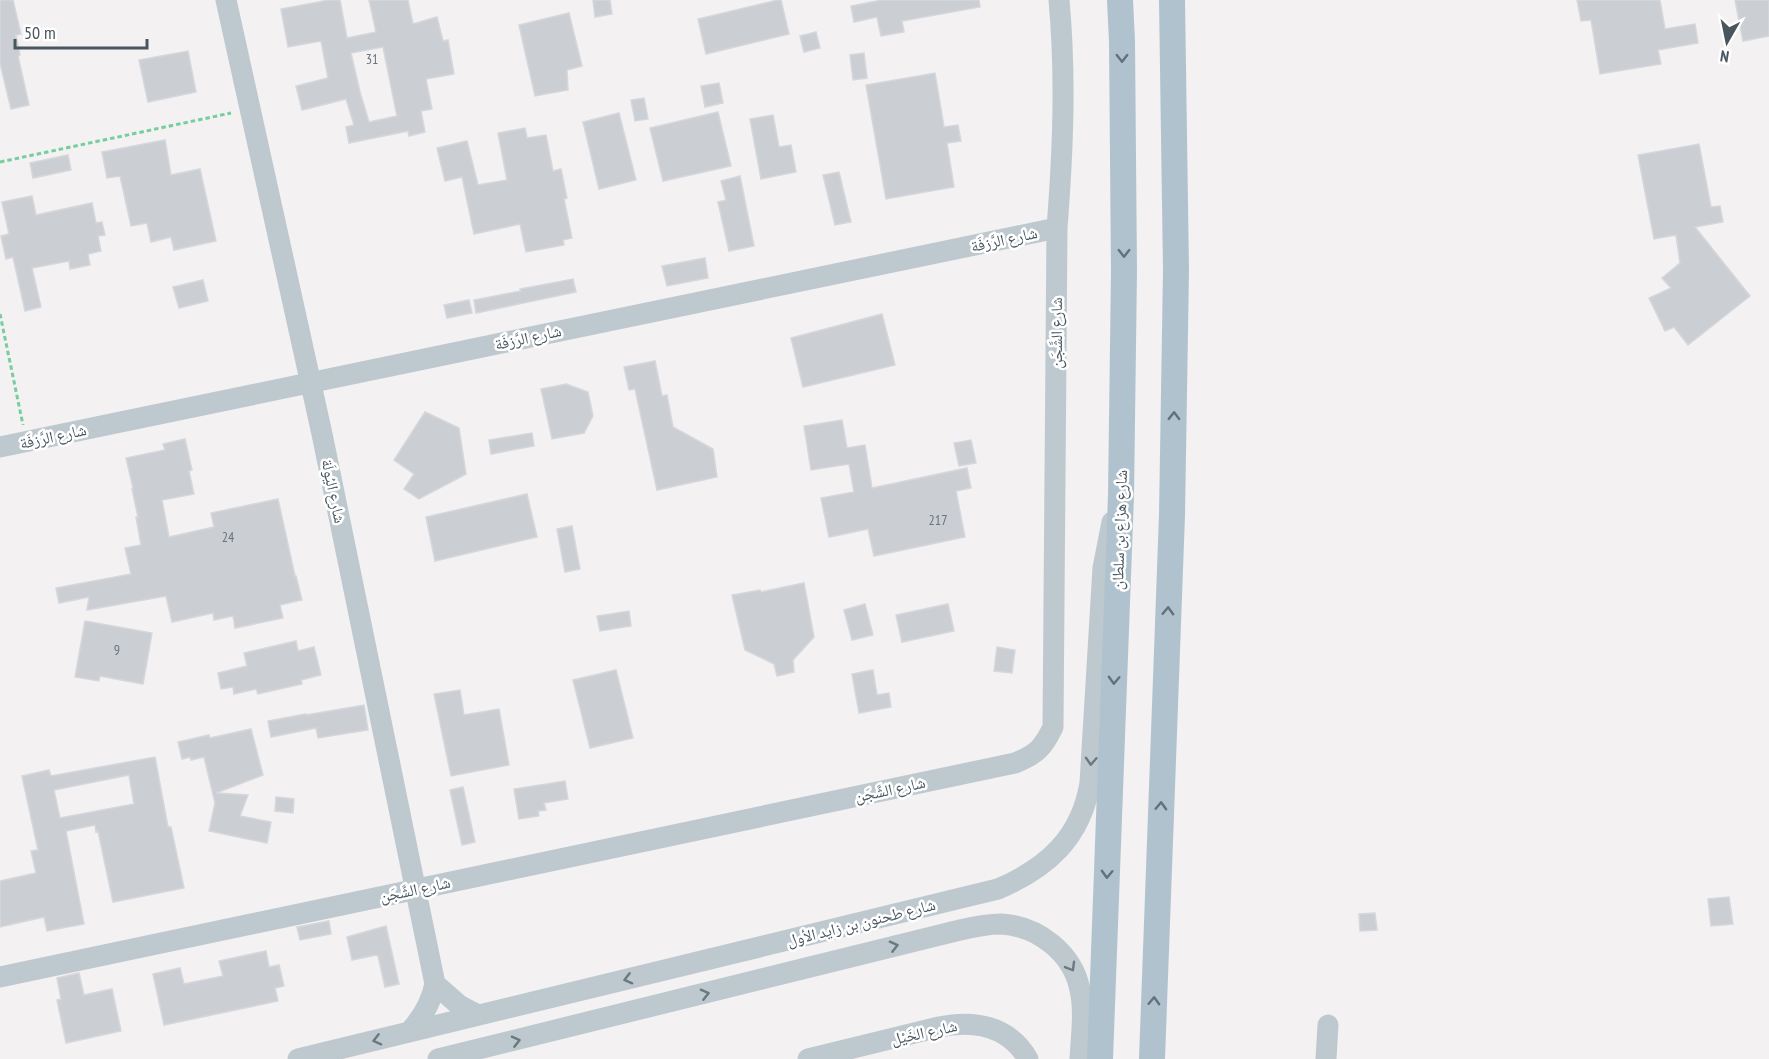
<svg xmlns="http://www.w3.org/2000/svg" width="1769" height="1059" font-family="'PT Sans Narrow','Noto Naskh Arabic',sans-serif">
	<style>
		.building { fill: #cbced3; stroke: #d5d7dc; stroke-width: 1.5; fill-rule: evenodd }
		.lines { fill: none; stroke-linecap: round; stroke-linejoin: round }
		.path { stroke: #77ce9d; stroke-width: 3; stroke-dasharray: 4.5 3; stroke-linecap: butt }
		.minor { stroke: #bec9cf; stroke-width: 21 }
		.major { stroke: #b1c2cf; stroke-width: 26 }
		.oneway { stroke: #62717a }
		.oneway2 { stroke: #6b7880 }
		.labels { text-anchor: middle; dominant-baseline: central; stroke-width: 5; stroke-linejoin: round; paint-order: stroke }
		.number-label { font-size: 14px; fill: #69747b }
		.street-label { font-size: 16px; fill: #48565e; stroke: #fff }
	</style>
	<rect width="100%" height="100%" fill="#f3f1f1"/>
	<path class="building" d="M 0,0 L 13,0 L 21,34 L 16,35 L 20,55 L 18,56 L 29,105 L 11,109 L 0,63 Z
		M 329,0 L 340,0 L 347,38 L 376,32 L 369,0 L 408,0 L 413,24 L 437,17 L 443,41 L 448,40 L 454,74 L 426,79 L 432,109 L 421,111 L 425,132 L 409,136 L 408,131 L 349,143 L 346,127 L 354,125 L 346,99 L 302,110 L 296,86 L 328,78 L 321,41 L 288,47 L 281,9 ZM 383,47 L 397,116 L 369,122 L 360,92 L 351,53 Z
		M 593,0 L 610,0 L 612,14 L 595,17 Z
		M 778,0 L 781,0 L 789,34 L 706,54 L 698,19 Z
		M 882,0 L 979,0 L 980,7 L 902,21 L 904,32 L 881,36 L 877,17 L 854,22 L 851,6 Z
		M 1577,0 L 1660,0 L 1665,29 L 1695,24 L 1698,43 L 1658,50 L 1661,64 L 1600,74 L 1591,20 L 1581,21 Z
		M 1735,0 L 1769,0 L 1769,36 L 1743,41 Z
		M 569,13 L 582,66 L 567,70 L 568,90 L 535,96 L 519,25 Z
		M 816,32 L 820,48 L 804,52 L 800,36 Z
		M 188,51 L 196,92 L 148,102 L 139,60 Z
		M 864,53 L 867,78 L 853,80 L 850,55 Z
		M 935,73 L 944,127 L 958,125 L 961,141 L 947,143 L 954,187 L 886,199 L 866,85 Z
		M 719,83 L 723,103 L 705,107 L 701,86 Z
		M 644,98 L 648,119 L 635,121 L 631,100 Z
		M 718,112 L 731,166 L 663,181 L 650,128 Z
		M 619,113 L 636,180 L 599,189 L 583,122 Z
		M 773,115 L 779,147 L 791,145 L 796,172 L 761,179 L 750,119 Z
		M 525,128 L 527,138 L 546,135 L 553,171 L 561,169 L 567,198 L 564,199 L 572,238 L 563,240 L 564,245 L 526,252 L 520,224 L 474,234 L 462,177 L 445,181 L 437,148 L 467,141 L 478,185 L 507,180 L 498,133 Z
		M 165,140 L 171,175 L 200,169 L 216,241 L 174,250 L 171,237 L 151,242 L 147,223 L 131,226 L 120,176 L 107,178 L 102,152 Z
		M 1699,144 L 1711,207 L 1720,206 L 1723,222 L 1695,227 L 1750,296 L 1688,345 L 1674,327 L 1665,331 L 1649,298 L 1671,288 L 1662,278 L 1680,263 L 1676,235 L 1654,239 L 1638,155 Z
		M 68,155 L 71,170 L 33,178 L 30,163 Z
		M 839,172 L 851,222 L 835,225 L 823,175 Z
		M 740,176 L 754,246 L 729,251 L 718,202 L 726,200 L 721,181 Z
		M 32,196 L 36,215 L 92,203 L 96,223 L 102,222 L 105,235 L 98,236 L 101,251 L 88,254 L 90,265 L 70,269 L 69,261 L 32,268 L 41,307 L 25,311 L 13,257 L 6,259 L 1,236 L 9,234 L 2,202 Z
		M 705,258 L 708,278 L 667,286 L 662,266 Z
		M 573,279 L 576,292 L 476,313 L 474,300 L 521,291 L 520,289 Z
		M 203,280 L 208,301 L 179,308 L 173,287 Z
		M 469,300 L 472,313 L 447,318 L 444,305 Z
		M 882,314 L 895,365 L 803,387 L 791,338 Z
		M 655,361 L 662,396 L 667,395 L 673,427 L 713,449 L 717,477 L 657,490 L 635,389 L 629,390 L 624,367 Z
		M 566,384 L 588,392 L 593,416 L 584,433 L 552,439 L 541,389 Z
		M 425,412 L 459,428 L 466,474 L 419,499 L 404,489 L 414,474 L 394,460 Z
		M 842,420 L 847,448 L 865,445 L 872,488 L 967,468 L 971,488 L 956,491 L 965,537 L 874,556 L 868,529 L 829,537 L 821,498 L 854,492 L 849,464 L 811,470 L 804,426 Z
		M 532,433 L 534,446 L 491,454 L 489,440 Z
		M 185,439 L 192,470 L 189,471 L 194,494 L 162,500 L 169,537 L 214,527 L 211,513 L 278,499 L 295,576 L 296,576 L 302,600 L 280,605 L 283,618 L 235,628 L 233,616 L 214,620 L 213,613 L 172,622 L 166,596 L 87,610 L 89,597 L 59,603 L 56,588 L 131,574 L 125,548 L 141,545 L 136,517 L 138,517 L 132,489 L 133,488 L 126,458 L 165,450 L 163,444 Z
		M 971,440 L 976,463 L 959,466 L 954,443 Z
		M 527,494 L 537,537 L 435,561 L 426,517 Z
		M 572,526 L 580,569 L 565,572 L 557,529 Z
		M 804,583 L 814,637 L 793,660 L 794,672 L 777,676 L 774,664 L 745,650 L 732,595 L 760,590 L 761,592 Z
		M 865,604 L 873,635 L 852,640 L 844,610 Z
		M 948,604 L 954,631 L 902,642 L 896,615 Z
		M 629,611 L 631,626 L 600,631 L 597,616 Z
		M 85,621 L 152,633 L 143,684 L 100,676 L 99,681 L 75,677 Z
		M 296,641 L 298,651 L 314,647 L 321,675 L 301,680 L 302,684 L 258,694 L 256,689 L 234,694 L 233,687 L 221,689 L 218,673 L 247,666 L 244,653 Z
		M 997,647 L 1015,650 L 1012,673 L 994,671 Z
		M 616,670 L 633,738 L 590,748 L 573,680 Z
		M 873,670 L 877,695 L 889,693 L 891,707 L 859,713 L 852,674 Z
		M 460,690 L 464,715 L 499,709 L 509,765 L 451,776 L 434,694 Z
		M 364,705 L 368,730 L 318,738 L 316,728 L 271,737 L 268,721 L 306,714 L 306,715 Z
		M 251,729 L 263,775 L 216,793 L 248,795 L 240,816 L 271,822 L 267,843 L 209,831 L 215,803 L 204,757 L 191,760 L 190,757 L 182,759 L 178,742 L 209,735 L 210,738 Z
		M 155,757 L 168,827 L 171,827 L 184,888 L 113,902 L 98,831 L 96,832 L 95,825 L 66,831 L 84,924 L 47,931 L 44,917 L 0,927 L 0,881 L 36,873 L 31,851 L 38,850 L 22,776 L 49,770 L 51,776 ZM 129,775 L 134,804 L 60,818 L 54,790 Z
		M 565,781 L 568,799 L 544,803 L 546,810 L 538,811 L 539,816 L 519,819 L 514,789 Z
		M 463,787 L 475,842 L 462,845 L 450,790 Z
		M 276,797 L 294,799 L 293,813 L 275,811 Z
		M 1729,897 L 1733,924 L 1711,926 L 1708,899 Z
		M 1375,913 L 1377,930 L 1360,931 L 1359,914 Z
		M 329,921 L 331,934 L 300,940 L 297,927 Z
		M 386,926 L 399,984 L 385,987 L 378,956 L 376,955 L 352,960 L 347,937 Z
		M 266,951 L 269,967 L 279,965 L 284,986 L 275,988 L 278,1001 L 164,1025 L 153,974 L 180,968 L 184,984 L 223,976 L 219,961 Z
		M 79,973 L 84,995 L 112,989 L 121,1031 L 66,1043 L 57,1000 L 61,999 L 57,978 Z"/>
	<g class="lines">
		<path class="path" d="M 0,162 L 231,113
			M 0,314 L 23,425"/>
		<path class="minor" d="M 226,0 L 322,434 L 435,984 C 431,1003 423,1017 410,1031
			M 0,447 L 1057,228
			M 0,977 L 1015,763 C 1037,754 1043,748 1053,727 L 1057,228 C 1063,151 1066,76 1059,0
			M 435,984 L 459,1005 L 478,1015
			M 298,1059 L 998,889 C 1047,868 1081,838 1090,783 L 1103,568 L 1112,522
			M 438,1059 L 960,930 C 973,927 987,924 1001,924 C 1038,926 1073,953 1080,990 C 1085,1012 1081,1037 1080,1059
			M 808,1059 L 939,1027 C 974,1020 1008,1025 1028,1059
			M 1326,1059 L 1328,1025"/>
		<path class="major" d="M 1100,1059 L 1121,495 L 1124,271 L 1122,41 L 1120,0
			M 1152,1059 L 1172,515 L 1176,270 L 1172,0"/>
	</g>
	<defs><path id="oneway-chevron" d="M-2-3.5L2.5 0L-2 3.5" fill="none" stroke-width="1.6" stroke-linecap="round" stroke-linejoin="round" transform="scale(1.5)"/></defs>
	<g class="oneway">
		<use href="#oneway-chevron" transform="translate(1122 58) rotate(90)"/>
		<use href="#oneway-chevron" transform="translate(1124 253) rotate(90)"/>
		<use href="#oneway-chevron" transform="translate(1174 416) rotate(-89)"/>
		<use href="#oneway-chevron" transform="translate(1168 611) rotate(-88)"/>
		<use href="#oneway-chevron" transform="translate(1114 680) rotate(92)"/>
		<use href="#oneway-chevron" transform="translate(1161 806) rotate(-88)"/>
		<use href="#oneway-chevron" transform="translate(1107 874) rotate(92)"/>
		<use href="#oneway-chevron" transform="translate(1154 1001) rotate(-88)"/>
	</g>
	<g class="oneway2">
		<use href="#oneway-chevron" transform="translate(1091 761) rotate(93)"/>
		<use href="#oneway-chevron" transform="translate(894 946) rotate(-14)"/>
		<use href="#oneway-chevron" transform="translate(1071 967) rotate(60)"/>
		<use href="#oneway-chevron" transform="translate(628 979) rotate(166)"/>
		<use href="#oneway-chevron" transform="translate(705 994) rotate(-14)"/>
		<use href="#oneway-chevron" transform="translate(377 1040) rotate(166)"/>
		<use href="#oneway-chevron" transform="translate(516 1041) rotate(-14)"/>
	</g>
	<g class="labels">
		<g class="number-label">
			<text x="372" y="59">31</text>
			<text x="938" y="520">217</text>
			<text x="228" y="537">24</text>
			<text x="117" y="650">9</text>
		</g>
		<g class="street-label">
			<text transform="translate(1004 239) rotate(-12)">شارع الرَّزفَة</text>
			<text transform="translate(1056 333) rotate(-90)">شارع الشَّجَن</text>
			<text transform="translate(528 337) rotate(-12)">شارع الرَّزفَة</text>
			<text transform="translate(53 436) rotate(-12)">شارع الرَّزفَة</text>
			<text transform="translate(334 491) rotate(78)">شارع اليُولَة</text>
			<text transform="translate(1119 530) rotate(-88)">شارع هزاع بن سلطان</text>
			<text transform="translate(890 789) rotate(-12)">شارع الشَّجَن</text>
			<text transform="translate(415 889) rotate(-12)">شارع الشَّجَن</text>
			<text transform="translate(861 922) rotate(-14)">شارع طحنون بن زايد الأول</text>
			<text transform="translate(924 1032) rotate(-12)">شارع الخَيْل</text>
		</g>
	</g>
	<g transform="translate(1727 42) rotate(189)" stroke="#ffffff" stroke-width="4.5" paint-order="stroke">
	<path d="M0-4.5L10 22L0 15L-10 22Z" fill="#48565e"/>
	<text y="-9" font-size="16" font-weight="bold" text-anchor="middle" fill="#48565e">N</text>
	</g>
	<path d="M15 39v9h132v-9" fill="none" stroke="#48565e" stroke-width="3"/>
	<text x="24" y="39" font-size="18" fill="#48565e" stroke="#ffffff" stroke-width="4.5" paint-order="stroke">50 m</text>
</svg>
